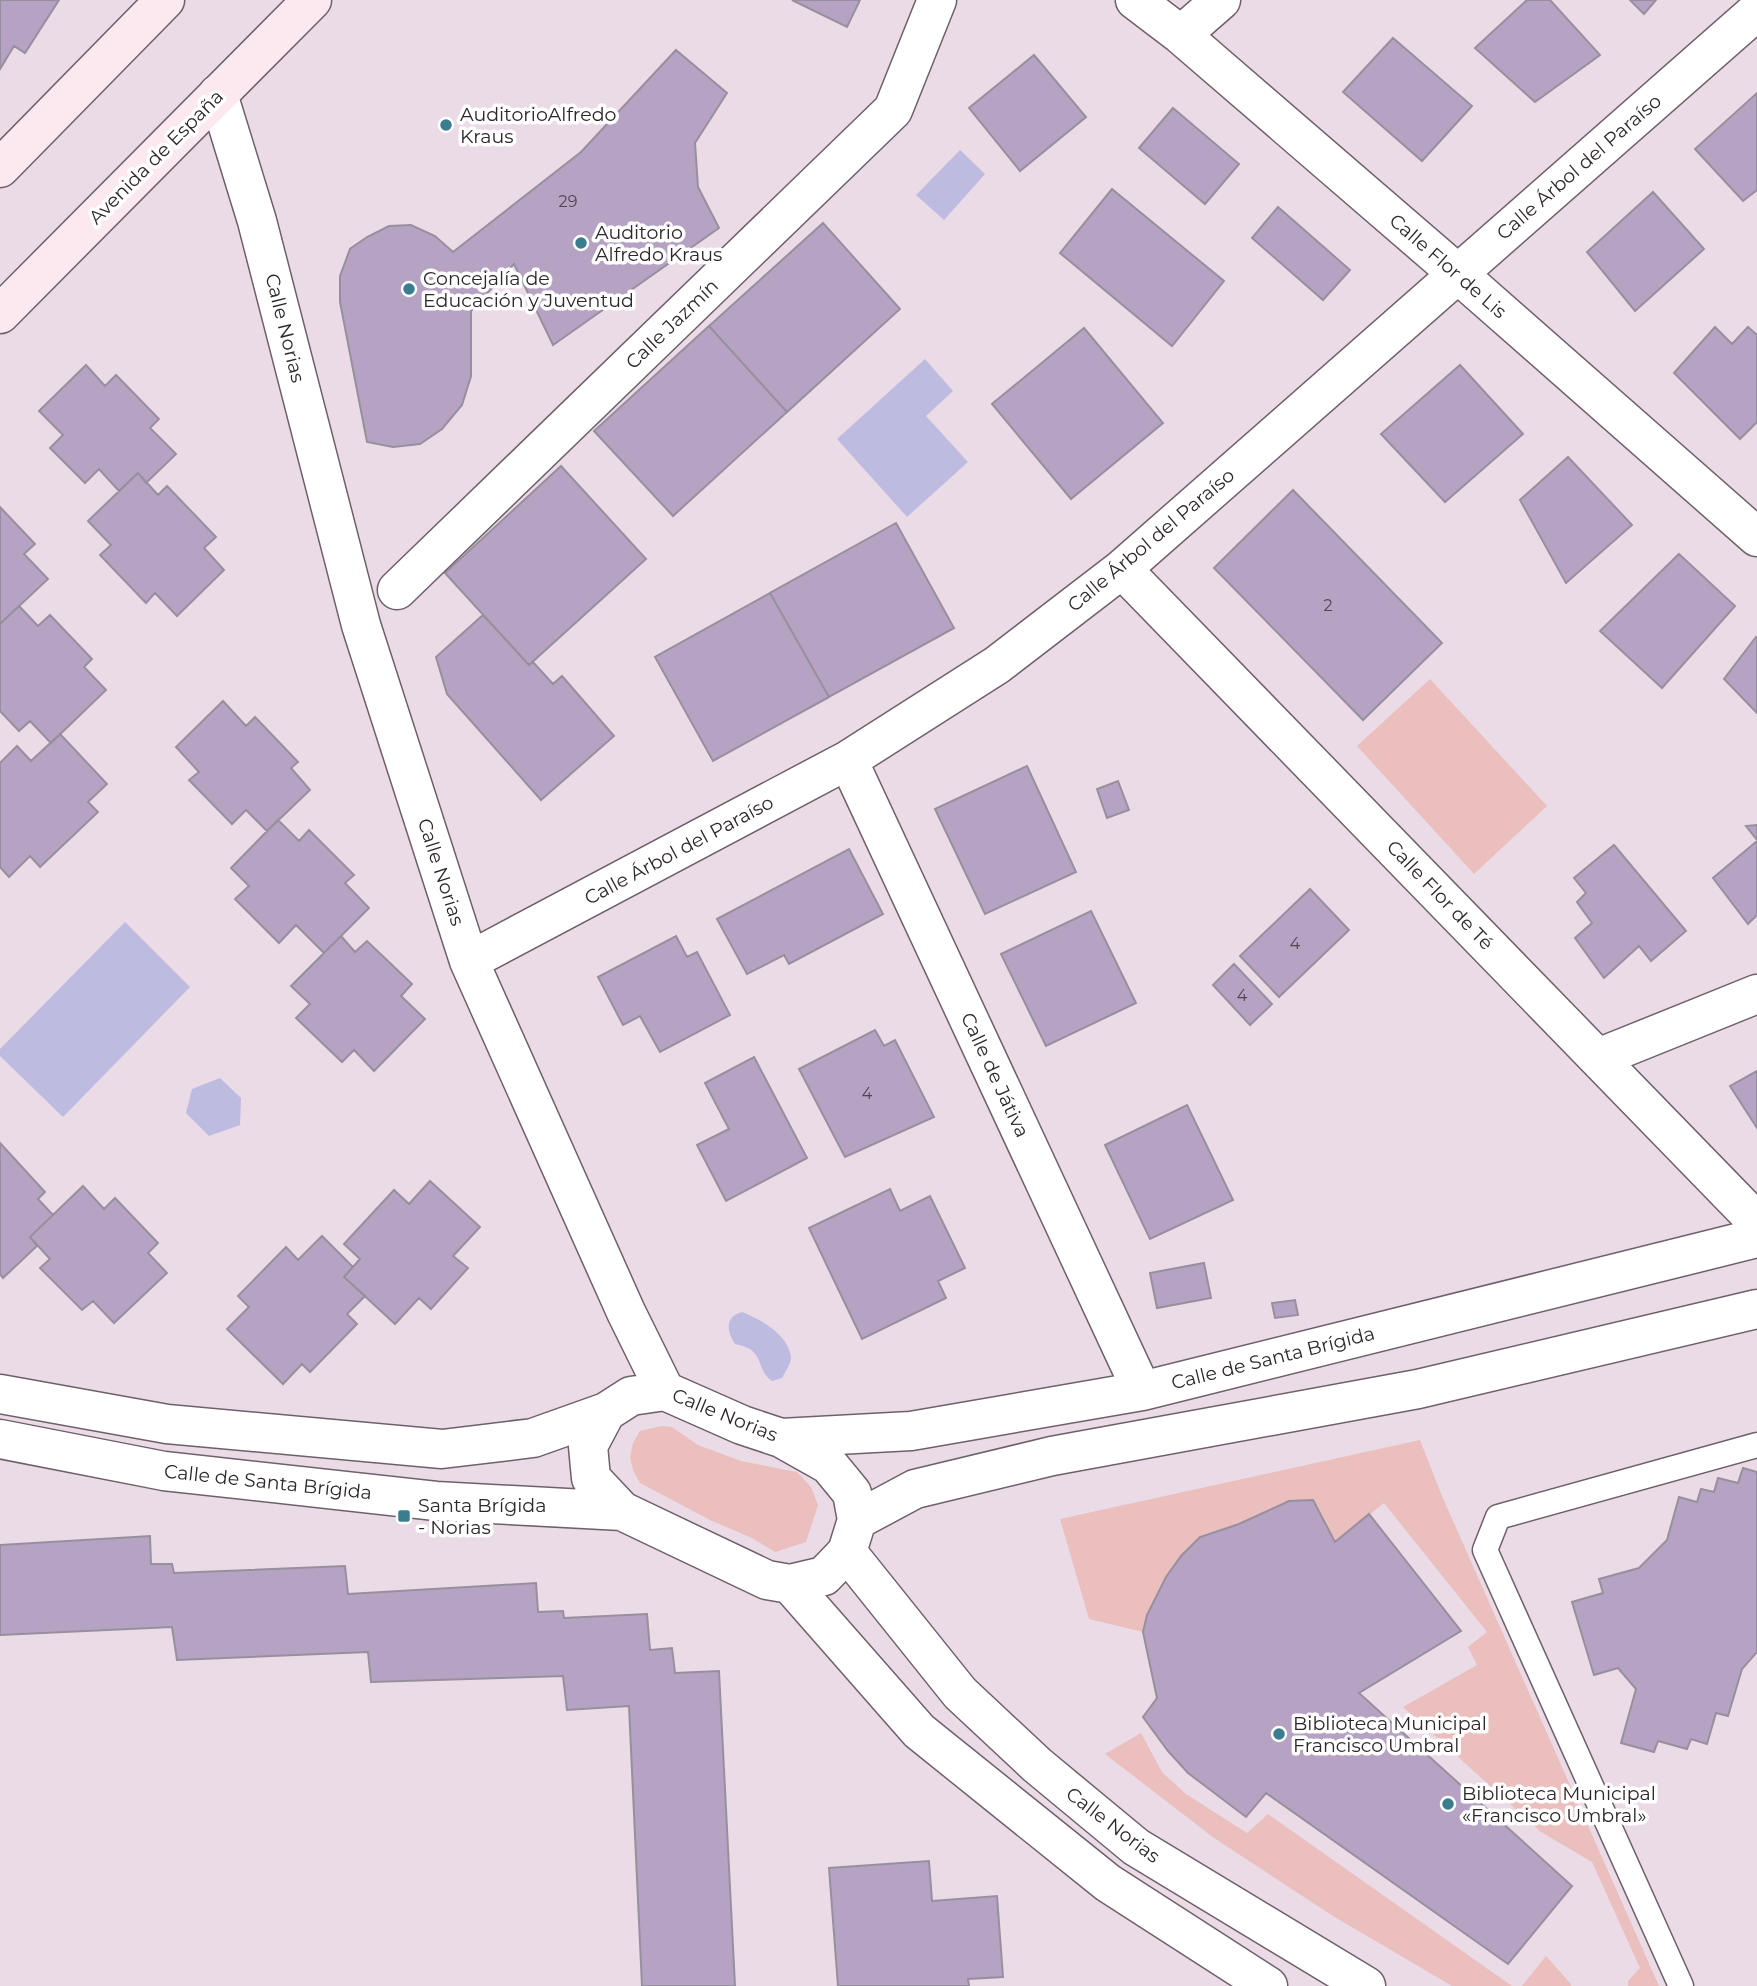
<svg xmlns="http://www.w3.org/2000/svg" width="1757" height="1986" font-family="Montserrat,sans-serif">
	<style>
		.green { fill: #eabfbd }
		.water { fill: #bdbbdf }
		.building { fill: #b6a3c3; stroke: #988f9e; stroke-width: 2 }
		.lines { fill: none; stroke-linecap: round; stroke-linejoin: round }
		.lane-casing { stroke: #6e606a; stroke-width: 27 }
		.street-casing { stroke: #6e606a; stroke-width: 41 }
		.secondary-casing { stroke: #6e606a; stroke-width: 41 }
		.lane { stroke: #fff; stroke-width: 24 }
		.street { stroke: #fff; stroke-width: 38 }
		.secondary { stroke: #fce9ef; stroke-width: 38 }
		.poi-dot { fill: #3a7d8e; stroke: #fff; stroke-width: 2.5 }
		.labels { text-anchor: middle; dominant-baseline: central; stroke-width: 7; stroke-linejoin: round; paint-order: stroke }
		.number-label { font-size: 16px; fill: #4f4651 }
		.poi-label { font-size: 19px; fill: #2d272b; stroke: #fff; text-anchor: start }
		.street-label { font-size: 19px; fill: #2d272b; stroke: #fff }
	</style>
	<rect width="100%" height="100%" fill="#ebdbe7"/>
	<path class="green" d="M 1430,679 L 1547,806 L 1474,874 L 1357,746 Z
		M 662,1426 L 672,1427 L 698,1445 L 741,1461 L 797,1472 L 811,1487 L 818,1505 L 806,1542 L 775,1552 L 752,1538 L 710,1520 L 640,1483 L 633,1470 L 630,1457 L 633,1443 L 640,1431 Z
		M 1420,1440 L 1442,1496 L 1659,1986 L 1628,1986 L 1628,1981 L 1640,1968 L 1592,1862 L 1541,1832 L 1403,1707 L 1477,1665 L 1468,1647 L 1487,1632 L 1384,1503 L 1335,1542 L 1289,1501 C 1272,1509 1256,1517 1239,1524 C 1226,1529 1209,1531 1198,1539 C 1170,1561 1151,1599 1143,1632 L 1089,1619 L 1060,1519 Z
		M 1141,1733 L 1162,1772 L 1186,1794 L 1247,1833 L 1268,1814 L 1512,1986 L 1452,1986 L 1333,1916 L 1214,1838 L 1105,1754 Z
		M 1546,1956 L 1571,1984 L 1571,1986 L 1522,1986 Z"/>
	<path class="water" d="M 960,150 L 985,174 L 944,220 L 916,195 Z
		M 925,359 L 953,391 L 926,416 L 968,462 L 907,517 L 837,439 Z
		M 125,922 L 190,987 L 63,1117 L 0,1056 L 0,1049 Z
		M 220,1078 L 241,1098 L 240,1125 L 209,1136 L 186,1113 L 192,1089 Z
		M 742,1312 C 760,1319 788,1334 791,1357 C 791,1364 785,1372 782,1378 L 772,1381 C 754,1368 767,1350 735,1344 C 727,1332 724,1317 742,1312 Z"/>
	<path class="building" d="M 0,0 L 59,0 L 25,53 L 14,46 L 0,69 Z
		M 792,0 L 860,0 L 847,27 Z
		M 1527,0 L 1550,0 L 1600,55 L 1535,102 L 1475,48 Z
		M 1630,0 L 1656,0 L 1644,14 Z
		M 1393,38 L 1472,106 L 1422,161 L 1343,92 Z
		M 676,50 L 727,93 L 695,143 L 698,187 L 719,228 L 553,345 L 514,264 L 471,311 L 471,376 L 462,405 L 442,429 L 420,444 L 393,447 L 367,442 L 340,302 L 340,276 L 350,249 L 367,237 L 389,226 L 411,225 L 435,236 L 453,252 L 581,152 Z
		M 1034,55 L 1086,117 L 1020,171 L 969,108 Z
		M 1757,93 L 1757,190 L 1743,201 L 1695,149 Z
		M 1173,108 L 1239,164 L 1205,204 L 1139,148 Z
		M 1112,189 L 1224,281 L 1172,346 L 1060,253 Z
		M 1653,192 L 1704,249 L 1635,311 L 1587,252 Z
		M 1278,207 L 1350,270 L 1323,300 L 1252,238 Z
		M 823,223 L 900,309 L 787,412 L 709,326 Z
		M 709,326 L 787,412 L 673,516 L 594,431 Z
		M 1715,327 L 1732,344 L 1748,327 L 1757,335 L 1757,422 L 1740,439 L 1674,373 Z
		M 1084,328 L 1163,423 L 1071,499 L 992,404 Z
		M 86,365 L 105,386 L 116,375 L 159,419 L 150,428 L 176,454 L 146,483 L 138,473 L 119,491 L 99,469 L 85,483 L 50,448 L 63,435 L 39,411 Z
		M 1460,365 L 1523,434 L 1445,502 L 1381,434 Z
		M 1568,457 L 1632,525 L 1566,583 L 1520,500 Z
		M 561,466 L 646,559 L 529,665 L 445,573 Z
		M 138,473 L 158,495 L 167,486 L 216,537 L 204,548 L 224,570 L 177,616 L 155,593 L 146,603 L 100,555 L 111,545 L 88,521 Z
		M 1293,490 L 1442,643 L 1363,720 L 1214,568 Z
		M 0,507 L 35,544 L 24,554 L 48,579 L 0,624 Z
		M 896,523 L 954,628 L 829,697 L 770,593 Z
		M 1679,554 L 1735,606 L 1662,688 L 1600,631 Z
		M 770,593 L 829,697 L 713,761 L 655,657 Z
		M 19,606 L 38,626 L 50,615 L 92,659 L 84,667 L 106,690 L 51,743 L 30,721 L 19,731 L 0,711 L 0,624 Z
		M 483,615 L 529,665 L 533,662 L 553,684 L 562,676 L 614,736 L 541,800 L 447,694 L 436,657 Z
		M 1756,637 L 1757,638 L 1757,713 L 1724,679 Z
		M 223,701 L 246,726 L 255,717 L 298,762 L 291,768 L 310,790 L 267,831 L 246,810 L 232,824 L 189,780 L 199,772 L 176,747 Z
		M 60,734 L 107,784 L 88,802 L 98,812 L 40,867 L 30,856 L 9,877 L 0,867 L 0,763 L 17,746 L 31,761 Z
		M 1027,766 L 1076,872 L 985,914 L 935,809 Z
		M 1118,781 L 1129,810 L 1107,818 L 1097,789 Z
		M 278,820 L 299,841 L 309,830 L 354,875 L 345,883 L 369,908 L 324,953 L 296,925 L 279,943 L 235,899 L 249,886 L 231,868 Z
		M 1757,825 L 1757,840 L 1746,826 Z
		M 1757,841 L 1757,915 L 1748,924 L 1713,878 Z
		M 1614,845 L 1686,931 L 1651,961 L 1639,946 L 1604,978 L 1575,938 L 1592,923 L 1577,902 L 1586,893 L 1574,878 Z
		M 849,849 L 883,914 L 789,964 L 784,955 L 747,974 L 717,919 Z
		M 1310,889 L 1349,930 L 1279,997 L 1240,956 Z
		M 1091,911 L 1136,1003 L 1046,1046 L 1001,954 Z
		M 341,936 L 355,952 L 367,941 L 390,963 L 412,984 L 401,996 L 425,1019 L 374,1071 L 354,1050 L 342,1062 L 296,1018 L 310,1004 L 291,986 Z
		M 676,936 L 687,957 L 697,952 L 730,1015 L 660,1052 L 640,1016 L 623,1025 L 598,977 Z
		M 1234,964 L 1272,1004 L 1250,1025 L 1213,985 Z
		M 875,1030 L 884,1046 L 895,1040 L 934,1117 L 845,1157 L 799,1069 Z
		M 754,1057 L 807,1158 L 726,1201 L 697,1145 L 729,1129 L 705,1083 Z
		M 1757,1071 L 1757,1128 L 1730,1086 Z
		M 1187,1105 L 1233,1200 L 1150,1239 L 1105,1145 Z
		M 0,1143 L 45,1192 L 38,1199 L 53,1215 L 30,1237 L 37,1246 L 3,1278 L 0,1274 Z
		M 430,1181 L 480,1227 L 453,1256 L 468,1268 L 431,1309 L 419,1298 L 395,1324 L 344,1277 L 360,1259 L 344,1244 L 394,1190 L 409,1204 Z
		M 83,1186 L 104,1209 L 115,1198 L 158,1243 L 148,1253 L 167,1273 L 114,1323 L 93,1301 L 82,1310 L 40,1268 L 50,1259 L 30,1237 Z
		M 890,1189 L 900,1211 L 930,1196 L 965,1268 L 938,1281 L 946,1298 L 862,1339 L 809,1228 Z
		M 322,1236 L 353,1267 L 344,1277 L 365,1296 L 347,1314 L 357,1324 L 310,1372 L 302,1364 L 283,1384 L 227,1329 L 249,1307 L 238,1296 L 286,1247 L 298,1260 Z
		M 1204,1263 L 1211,1298 L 1157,1308 L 1150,1273 Z
		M 1295,1300 L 1298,1315 L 1275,1318 L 1272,1303 Z
		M 1743,1468 L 1757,1472 L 1757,1652 L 1742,1669 L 1728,1716 L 1716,1713 L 1707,1744 L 1691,1739 L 1687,1749 L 1658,1741 L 1654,1752 L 1621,1743 L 1636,1689 L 1618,1668 L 1594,1675 L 1572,1602 L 1603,1593 L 1599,1579 L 1639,1568 L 1667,1540 L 1679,1497 L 1697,1502 L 1701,1489 L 1714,1492 L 1718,1478 L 1738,1483 Z
		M 1313,1500 L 1335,1542 L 1369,1514 L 1461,1631 L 1359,1693 L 1572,1886 L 1508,1964 L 1266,1793 L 1246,1817 L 1188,1773 L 1168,1751 L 1143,1717 L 1157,1698 L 1143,1632 L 1147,1615 L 1166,1577 L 1181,1556 L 1200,1537 L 1239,1524 L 1289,1501 Z
		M 150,1536 L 151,1564 L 172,1564 L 174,1573 L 345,1566 L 348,1594 L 536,1583 L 538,1612 L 563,1611 L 564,1618 L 647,1614 L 650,1650 L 672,1648 L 675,1673 L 719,1671 L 735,1986 L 642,1986 L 629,1706 L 567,1710 L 563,1676 L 371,1682 L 368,1652 L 177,1660 L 172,1627 L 0,1635 L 0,1545 Z
		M 929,1861 L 932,1901 L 997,1896 L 1003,1977 L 968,1979 L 969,1986 L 838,1986 L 829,1868 Z"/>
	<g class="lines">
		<g class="lane-casing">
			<path id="lane" d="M 1681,1986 L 1485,1550 L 1498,1517 L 1757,1445"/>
		</g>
		<g class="street-casing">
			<path id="street" d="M 1135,0 L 1181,35 L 1458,274 L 1757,537
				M 1181,35 L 1221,0
				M 218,94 L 257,221 L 361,625 L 469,961 L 626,1312 L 665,1391 L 742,1425 L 781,1438 L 829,1465 L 852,1493 L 857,1520 L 847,1552 L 824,1576 L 790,1584 L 767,1580 L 622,1511 L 591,1478 L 588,1446 L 606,1412 L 631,1396 L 665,1391
				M 1122,569 L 1757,1222
				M 397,590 L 893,110 L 937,0
				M 848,760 L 1142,1391
				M 469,961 L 848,760 L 997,665 L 1122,569 L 1757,11
				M 1598,1058 L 1757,994
				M 0,1394 L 167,1424 L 442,1449 L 533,1438 L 606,1412
				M 781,1438 L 911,1431 L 1142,1391 L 1757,1238
				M 0,1439 L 164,1471 L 436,1501 L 622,1511
				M 857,1520 L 915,1489 L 1052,1456 L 1418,1389 L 1757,1309
				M 847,1552 L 960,1693 L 1037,1765 L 1136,1847 L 1366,1986
				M 790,1584 L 919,1731 L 1108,1883 L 1268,1986"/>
		</g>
		<g class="secondary-casing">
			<path id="secondary" d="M 0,168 L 165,0
				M 0,314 L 312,0"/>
		</g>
		<use href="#lane" class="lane"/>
		<use href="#street" class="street"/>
		<use href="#secondary" class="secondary"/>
	</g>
	<g class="poi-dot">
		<circle cx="446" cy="125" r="7"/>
		<circle cx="581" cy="243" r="7"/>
		<circle cx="409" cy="289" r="7"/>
		<rect x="397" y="1509" width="14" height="14" rx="3.5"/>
		<circle cx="1279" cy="1734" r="7"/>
		<circle cx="1448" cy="1804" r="7"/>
	</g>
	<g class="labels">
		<g class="number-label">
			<text x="568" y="201">29</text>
			<text x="1328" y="605">2</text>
			<text x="1295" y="943">4</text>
			<text x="1242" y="995">4</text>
			<text x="867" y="1093">4</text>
		</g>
		<g class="poi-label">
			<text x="460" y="114">AuditorioAlfredo<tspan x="460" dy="22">Kraus</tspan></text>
			<text x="595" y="232">Auditorio<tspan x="595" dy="22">Alfredo Kraus</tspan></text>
			<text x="423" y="278">Concejalía de<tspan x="423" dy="22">Educación y Juventud</tspan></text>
			<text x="418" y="1505">Santa Brígida<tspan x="418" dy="22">- Norias</tspan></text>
			<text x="1293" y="1723">Biblioteca Municipal<tspan x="1293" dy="22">Francisco Umbral</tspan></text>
			<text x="1462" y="1793">Biblioteca Municipal<tspan x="1462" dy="22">«Francisco Umbral»</tspan></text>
		</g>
		<g class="street-label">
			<text transform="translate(156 157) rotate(-45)">Avenida de España</text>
			<text transform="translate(1579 167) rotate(-41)">Calle Árbol del Paraíso</text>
			<text transform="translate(1448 266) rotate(41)">Calle Flor de Lis</text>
			<text transform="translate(672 324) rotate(-44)">Calle Jazmín</text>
			<text transform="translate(285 328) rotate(76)">Calle Norias</text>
			<text transform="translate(1151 540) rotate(-40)">Calle Árbol del Paraíso</text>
			<text transform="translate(679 850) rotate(-28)">Calle Árbol del Paraíso</text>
			<text transform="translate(441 872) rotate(72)">Calle Norias</text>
			<text transform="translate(1440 895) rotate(46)">Calle Flor de Té</text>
			<text transform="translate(995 1075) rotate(65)">Calle de Játiva</text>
			<text transform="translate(1273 1358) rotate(-14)">Calle de Santa Brígida</text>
			<text transform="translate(725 1415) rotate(22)">Calle Norias</text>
			<text transform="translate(268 1482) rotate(6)">Calle de Santa Brígida</text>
			<text transform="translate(1113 1825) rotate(37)">Calle Norias</text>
		</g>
	</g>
</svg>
